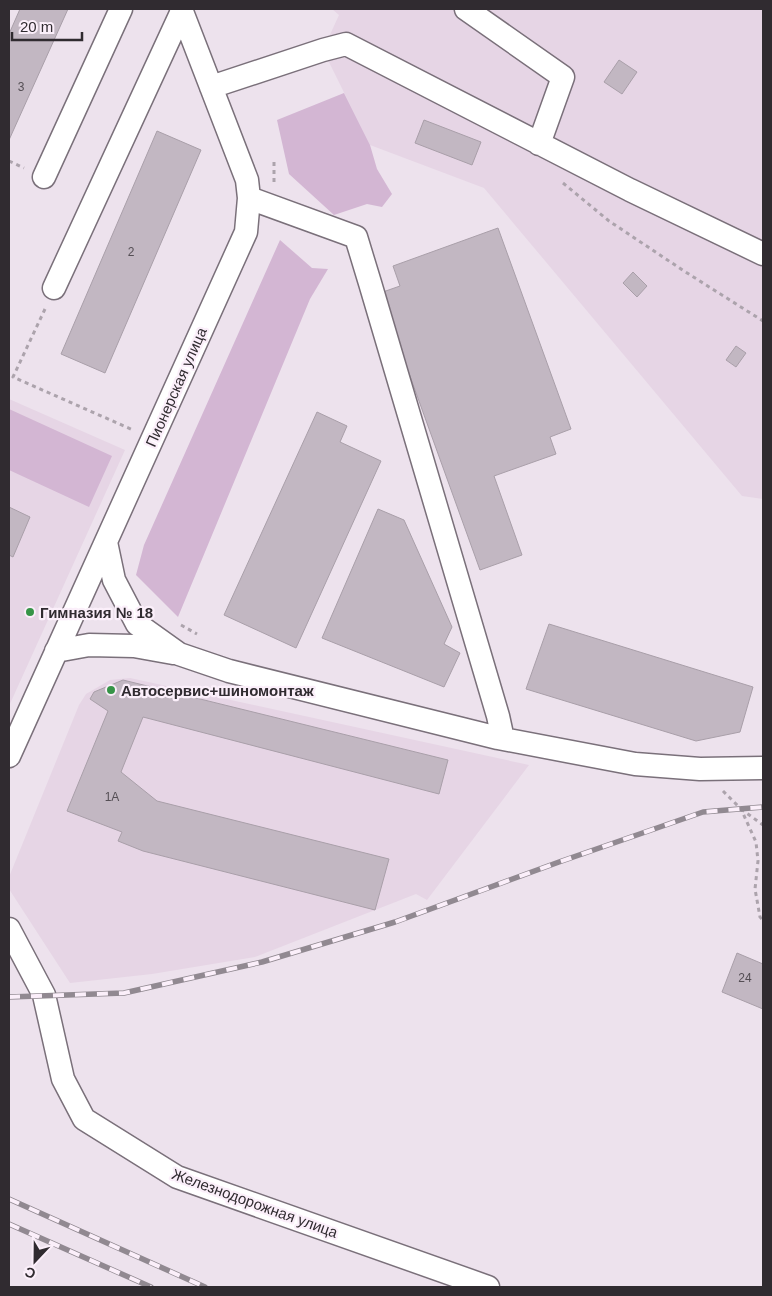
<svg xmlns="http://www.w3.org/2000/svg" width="772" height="1296" font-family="Arial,sans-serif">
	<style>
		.built { fill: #e6d5e5 }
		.green { fill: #d3b6d3 }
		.building { fill: #c2b7c2; stroke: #a99fa9 }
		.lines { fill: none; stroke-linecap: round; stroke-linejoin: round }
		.minor-casing { stroke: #7a707a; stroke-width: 25 }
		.path { stroke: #aca3ac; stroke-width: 3; stroke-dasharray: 4 4; stroke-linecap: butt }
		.minor { stroke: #fff; stroke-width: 22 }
		.rail-casing { stroke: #918991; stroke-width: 5.5 }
		.rail { stroke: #fbeffa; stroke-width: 4; stroke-dasharray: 11; stroke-linecap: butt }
		.poi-dot { fill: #369447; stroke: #fbeffa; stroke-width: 2 }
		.labels { text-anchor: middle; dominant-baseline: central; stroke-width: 4.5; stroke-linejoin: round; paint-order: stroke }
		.number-label { font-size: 12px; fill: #544e54 }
		.street-label { font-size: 15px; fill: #302b30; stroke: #fbeffa }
		.poi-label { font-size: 15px; font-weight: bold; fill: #302b30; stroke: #fbeffa; text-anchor: start }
	</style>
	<rect width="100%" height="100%" fill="#ede2ed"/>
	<path class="built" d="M 332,9 L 763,9 L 763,499 L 742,496 L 484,188 L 370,145 L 323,50 L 339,15 Z
		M 9,399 L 125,450 L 9,706 Z
		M 130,678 L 529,765 L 427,900 L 416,894 L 255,957 L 152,974 L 70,983 L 9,889 L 9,877 L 79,705 L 86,694 L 110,680 Z"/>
	<path class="green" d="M 344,93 L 370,145 L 377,169 L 392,194 L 382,207 L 367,204 L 334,215 L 289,174 L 277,120 Z
		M 280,240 L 312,268 L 328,269 L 310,299 L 178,617 L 136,575 L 144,545 Z
		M 9,409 L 112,456 L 89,507 L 9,470 Z"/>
	<path class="building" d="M 20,9 L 68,9 L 9,140 L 9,34 Z
		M 619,60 L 637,72 L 622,94 L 604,82 Z
		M 424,120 L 481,142 L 472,165 L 415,143 Z
		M 157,131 L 201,150 L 105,373 L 61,354 Z
		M 498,228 L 571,429 L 550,437 L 556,454 L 494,476 L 522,555 L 480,570 L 380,293 L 400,286 L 393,266 Z
		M 633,272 L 647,286 L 637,297 L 623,283 Z
		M 736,346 L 746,353 L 736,367 L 726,360 Z
		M 317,412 L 347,426 L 340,442 L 381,461 L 296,648 L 224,615 Z
		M 9,507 L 30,517 L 13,557 L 9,555 Z
		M 378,509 L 404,520 L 452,627 L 444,644 L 460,653 L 444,687 L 322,638 Z
		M 549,624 L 753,687 L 740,732 L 696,741 L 526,689 Z
		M 123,680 L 448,760 L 439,794 L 143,717 L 121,772 L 157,801 L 389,859 L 375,910 L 143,851 L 118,841 L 122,832 L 67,811 L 108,711 L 90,699 L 94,692 Z
		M 737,953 L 763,964 L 763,1009 L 722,992 Z"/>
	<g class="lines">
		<g class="minor-casing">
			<path id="minor" d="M 466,9 L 563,77 L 539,144
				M 211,87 L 323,50 L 346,44 L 630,190 L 763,254
				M 44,177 L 121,9
				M 249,198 L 356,237 L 370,283 L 498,716 L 503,739
				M 54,288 L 182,11
				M 106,542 L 114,580 L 137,624 L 179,654 L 229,671 L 498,738 L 635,764 L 700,769 L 763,768
				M 56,651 L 89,645 L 134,646 L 173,653
				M 9,756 L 246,232 L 249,198 L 247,180 L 181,9
				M 9,929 L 44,995 L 63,1079 L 84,1119 L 177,1177 L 488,1287"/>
		</g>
		<path class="path" d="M 9,161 L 24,168
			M 274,162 L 274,184
			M 563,183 L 609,221 L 684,271 L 763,321
			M 45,309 L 13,377 L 133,430
			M 181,625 L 197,634
			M 723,791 L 741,809 L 756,842 L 758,861 L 755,889 L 760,917 L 763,920
			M 741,809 L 763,825"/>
		<use href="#minor" class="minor"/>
		<g class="rail-casing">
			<path id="rail" d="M 9,997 L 124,993 L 262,962 L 395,922 L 559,862 L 703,812 L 763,807
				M 9,1199 L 205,1287
				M 9,1224 L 151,1287"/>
		</g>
		<use href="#rail" class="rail"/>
	</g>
	<g class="poi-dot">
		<circle cx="30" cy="612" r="5"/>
		<circle cx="111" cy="690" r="5"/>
	</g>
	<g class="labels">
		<g class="number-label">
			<text x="21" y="87">3</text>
			<text x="131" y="252">2</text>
			<text x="112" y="797">1А</text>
			<text x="745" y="978">24</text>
		</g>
		<g class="street-label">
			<text transform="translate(176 387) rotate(-66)">Пионерская улица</text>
			<text transform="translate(255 1203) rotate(20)">Железнодорожная улица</text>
		</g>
		<g class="poi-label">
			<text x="40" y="612">Гимназия № 18</text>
			<text x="121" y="690">Автосервис+шиномонтаж</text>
		</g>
	</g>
	<rect width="772" height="1296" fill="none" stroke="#302b30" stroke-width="20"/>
	<g transform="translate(35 1261) rotate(202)" stroke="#fbeffa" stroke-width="4" paint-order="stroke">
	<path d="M0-4L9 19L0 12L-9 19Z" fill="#302b30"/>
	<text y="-8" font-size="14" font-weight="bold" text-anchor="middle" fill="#302b30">С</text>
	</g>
	<path d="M12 32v8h70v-8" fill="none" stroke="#302b30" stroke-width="2.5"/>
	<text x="20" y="32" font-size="15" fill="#302b30" stroke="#fbeffa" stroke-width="4" paint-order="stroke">20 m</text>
</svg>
